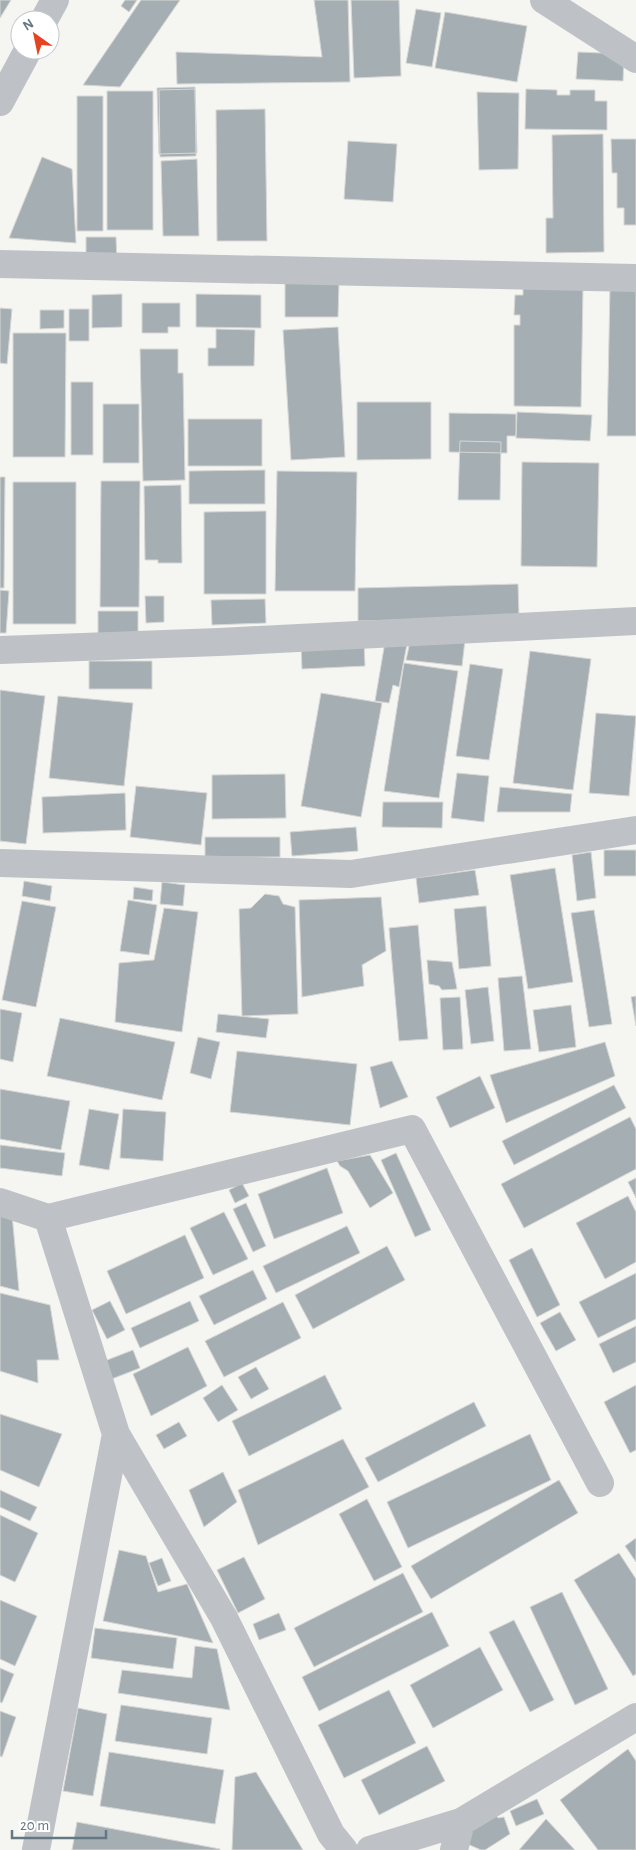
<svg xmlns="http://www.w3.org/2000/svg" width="636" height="1850" font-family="'Alegreya Sans',sans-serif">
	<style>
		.building { fill: #a5aeb3; stroke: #d7d7d4 }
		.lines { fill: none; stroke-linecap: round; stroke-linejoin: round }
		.minor { stroke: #bec2c6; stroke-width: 28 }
	</style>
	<rect width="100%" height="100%" fill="#f5f5f2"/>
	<path class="building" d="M 0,0 L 11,0 L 0,18 Z
		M 125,0 L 137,0 L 129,12 L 121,6 Z
		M 141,0 L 180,0 L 120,87 L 83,85 Z
		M 314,0 L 348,0 L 350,82 L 177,84 L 176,52 L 322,57 Z
		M 351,0 L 399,0 L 401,76 L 354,78 Z
		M 416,9 L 441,13 L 432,67 L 406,63 Z
		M 445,12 L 527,26 L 517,82 L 435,68 Z
		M 578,52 L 624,54 L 623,81 L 576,79 Z
		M 195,87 L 197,153 L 159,154 L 157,88 Z
		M 195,89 L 196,156 L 160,157 L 159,90 Z
		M 526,89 L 557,90 L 557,95 L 570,95 L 570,90 L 595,90 L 595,101 L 607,101 L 607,130 L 525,129 Z
		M 107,91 L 153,91 L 153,230 L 107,230 Z
		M 477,92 L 519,93 L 518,169 L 479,170 Z
		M 77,96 L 103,96 L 103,231 L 77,231 Z
		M 265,109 L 267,241 L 217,241 L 216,110 Z
		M 603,134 L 604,252 L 546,253 L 546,218 L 553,218 L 552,135 Z
		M 611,139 L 636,139 L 636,225 L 624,225 L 624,208 L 617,208 L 617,173 L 612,173 Z
		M 348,141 L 397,144 L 393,202 L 344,199 Z
		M 42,157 L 72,169 L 76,243 L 9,238 Z
		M 197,159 L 199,236 L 163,236 L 161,161 Z
		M 86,237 L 116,237 L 117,261 L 86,261 Z
		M 285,283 L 339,283 L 338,317 L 285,317 Z
		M 523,286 L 583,288 L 581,407 L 514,406 L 514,325 L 520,325 L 520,315 L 514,315 L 515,295 L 523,295 Z
		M 610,287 L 636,287 L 636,436 L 607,436 Z
		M 122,294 L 122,327 L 92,328 L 92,295 Z
		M 196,294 L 261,295 L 261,328 L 196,327 Z
		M 142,303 L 180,303 L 180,327 L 168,327 L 168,333 L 142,333 Z
		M 0,308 L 12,309 L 7,364 L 0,363 Z
		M 69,309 L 89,309 L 89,341 L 69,341 Z
		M 40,310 L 64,310 L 64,328 L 40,329 Z
		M 338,327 L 345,457 L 291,460 L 283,330 Z
		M 216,329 L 255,330 L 254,366 L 208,366 L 208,348 L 216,348 Z
		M 13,333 L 66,333 L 65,457 L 13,457 Z
		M 140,349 L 178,349 L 178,373 L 183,373 L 185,480 L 143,481 Z
		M 71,382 L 93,382 L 93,455 L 71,455 Z
		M 357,402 L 431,402 L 431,459 L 357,460 Z
		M 103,404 L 139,404 L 139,463 L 103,463 Z
		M 517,412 L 592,415 L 590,441 L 516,438 Z
		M 449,413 L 516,414 L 516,436 L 507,436 L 507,453 L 449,452 Z
		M 188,419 L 262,419 L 262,466 L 188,466 Z
		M 460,441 L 501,442 L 500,500 L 458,500 Z
		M 522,462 L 599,463 L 597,567 L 521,566 Z
		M 265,470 L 265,504 L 189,504 L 189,471 Z
		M 277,471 L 357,472 L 355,591 L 275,591 Z
		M 0,477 L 5,477 L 4,588 L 0,588 Z
		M 101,481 L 140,481 L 139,607 L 100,607 Z
		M 13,482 L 76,482 L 76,624 L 13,624 Z
		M 181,485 L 182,563 L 158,563 L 158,560 L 145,560 L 144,486 Z
		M 266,511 L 266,594 L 204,594 L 204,512 Z
		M 518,584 L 519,617 L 358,621 L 358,588 Z
		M 0,590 L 9,591 L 6,633 L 0,633 Z
		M 145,596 L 164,596 L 164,622 L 146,623 Z
		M 265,599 L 266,623 L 212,625 L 211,600 Z
		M 98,611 L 138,611 L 138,636 L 98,636 Z
		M 465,640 L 462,666 L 406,660 L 410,642 Z
		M 364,642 L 365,666 L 302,669 L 301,645 Z
		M 385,642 L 407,644 L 399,687 L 393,685 L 389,703 L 375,701 Z
		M 530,651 L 591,659 L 573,790 L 513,783 Z
		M 89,661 L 152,661 L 152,689 L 89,689 Z
		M 404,663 L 458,671 L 439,798 L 384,791 Z
		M 470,664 L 503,669 L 489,760 L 456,756 Z
		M 0,690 L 45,696 L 26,844 L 0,841 Z
		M 321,693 L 382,703 L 361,817 L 301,806 Z
		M 58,696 L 133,703 L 124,786 L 49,778 Z
		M 596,713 L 636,716 L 629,796 L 589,793 Z
		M 457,773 L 489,776 L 484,822 L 451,818 Z
		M 285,774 L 286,818 L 212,819 L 212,775 Z
		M 136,786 L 207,793 L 201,845 L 130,837 Z
		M 500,787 L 572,794 L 570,812 L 497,812 Z
		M 125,793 L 126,830 L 43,833 L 42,797 Z
		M 383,802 L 443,802 L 442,828 L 382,827 Z
		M 356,827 L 358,851 L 292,856 L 290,832 Z
		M 205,837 L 280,837 L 280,857 L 205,857 Z
		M 604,850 L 636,850 L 636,876 L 604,876 Z
		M 591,852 L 596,898 L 577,901 L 572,855 Z
		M 555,868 L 573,982 L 528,989 L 510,875 Z
		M 475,870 L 479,895 L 419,903 L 416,878 Z
		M 24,881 L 52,886 L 50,901 L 22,896 Z
		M 162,882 L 185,885 L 183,906 L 160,904 Z
		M 134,887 L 153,890 L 152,901 L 133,899 Z
		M 265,894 L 279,896 L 283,904 L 295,907 L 298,1014 L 242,1016 L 239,909 L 251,908 Z
		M 381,897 L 386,951 L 362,965 L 364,986 L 302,997 L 299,900 Z
		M 128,900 L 157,905 L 149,955 L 120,951 Z
		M 22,901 L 56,907 L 36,1007 L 2,1000 Z
		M 486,906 L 491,966 L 459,969 L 454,909 Z
		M 164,908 L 198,912 L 182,1032 L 115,1022 L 119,963 L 154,960 Z
		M 594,910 L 612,1024 L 589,1027 L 571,913 Z
		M 418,925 L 428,1039 L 399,1041 L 389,928 Z
		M 427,960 L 452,962 L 457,989 L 442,990 L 439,986 L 429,984 Z
		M 522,976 L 531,1049 L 504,1051 L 498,978 Z
		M 488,987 L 494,1041 L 471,1044 L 465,990 Z
		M 636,996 L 636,1026 L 631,997 Z
		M 460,997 L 463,1049 L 443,1050 L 440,998 Z
		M 571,1005 L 576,1047 L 539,1052 L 533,1010 Z
		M 0,1009 L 22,1013 L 13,1062 L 0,1059 Z
		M 218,1014 L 269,1019 L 266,1038 L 216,1032 Z
		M 60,1018 L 175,1042 L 162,1100 L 47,1076 Z
		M 198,1037 L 220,1042 L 211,1079 L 190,1073 Z
		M 605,1042 L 615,1076 L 506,1123 L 490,1075 Z
		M 237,1051 L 357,1064 L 350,1125 L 230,1112 Z
		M 392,1061 L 408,1097 L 380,1108 L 370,1067 Z
		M 480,1076 L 495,1108 L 450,1128 L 436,1097 Z
		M 614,1085 L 626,1108 L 514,1165 L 502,1141 Z
		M 0,1089 L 70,1101 L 61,1150 L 0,1139 Z
		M 89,1109 L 119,1114 L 109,1170 L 79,1165 Z
		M 123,1109 L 166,1112 L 163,1161 L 120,1158 Z
		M 630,1117 L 636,1129 L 636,1169 L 524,1228 L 501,1184 Z
		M 0,1145 L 65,1153 L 62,1176 L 0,1168 Z
		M 396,1153 L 431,1230 L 415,1237 L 381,1160 Z
		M 370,1155 L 393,1193 L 370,1208 L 348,1171 L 340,1166 L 337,1161 Z
		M 327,1168 L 343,1213 L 274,1239 L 258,1194 Z
		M 636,1178 L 636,1198 L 628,1182 Z
		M 242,1183 L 249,1196 L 235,1203 L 229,1190 Z
		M 628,1196 L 636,1212 L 636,1262 L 605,1279 L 576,1223 Z
		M 246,1203 L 266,1246 L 253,1252 L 233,1209 Z
		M 0,1212 L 12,1214 L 19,1291 L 0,1286 Z
		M 224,1212 L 248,1259 L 213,1275 L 190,1228 Z
		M 347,1226 L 360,1253 L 276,1293 L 263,1266 Z
		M 185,1235 L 204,1278 L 126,1314 L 107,1271 Z
		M 387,1246 L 405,1280 L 313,1329 L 295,1295 Z
		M 532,1248 L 560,1305 L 537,1317 L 509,1260 Z
		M 253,1270 L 267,1299 L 214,1325 L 199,1296 Z
		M 636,1273 L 636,1319 L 598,1338 L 579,1302 Z
		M 0,1293 L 50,1305 L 59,1360 L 37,1360 L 38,1383 L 0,1371 Z
		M 110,1301 L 125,1330 L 107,1339 L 92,1310 Z
		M 190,1301 L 199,1321 L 140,1348 L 131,1328 Z
		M 283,1302 L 301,1338 L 224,1377 L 205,1341 Z
		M 560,1312 L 576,1340 L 556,1351 L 540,1323 Z
		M 636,1326 L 636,1362 L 613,1373 L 599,1344 Z
		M 188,1347 L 207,1386 L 151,1416 L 133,1374 Z
		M 133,1350 L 140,1368 L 109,1380 L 102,1362 Z
		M 256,1367 L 269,1389 L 251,1399 L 238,1377 Z
		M 325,1375 L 342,1409 L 249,1456 L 232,1421 Z
		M 222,1385 L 238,1410 L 218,1422 L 203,1398 Z
		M 636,1385 L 636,1450 L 630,1453 L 604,1402 Z
		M 474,1402 L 486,1426 L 378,1482 L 365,1458 Z
		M 0,1414 L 62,1434 L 39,1487 L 0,1470 Z
		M 179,1422 L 187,1436 L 164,1449 L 156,1435 Z
		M 530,1434 L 551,1480 L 408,1548 L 387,1502 Z
		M 343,1439 L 369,1487 L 258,1545 L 238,1490 Z
		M 223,1472 L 237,1502 L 204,1527 L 189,1490 Z
		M 559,1480 L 578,1513 L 431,1599 L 411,1566 Z
		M 0,1490 L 37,1507 L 30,1521 L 0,1507 Z
		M 367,1499 L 402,1567 L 374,1581 L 339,1514 Z
		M 0,1515 L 38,1533 L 15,1582 L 0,1575 Z
		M 636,1538 L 636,1562 L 625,1546 Z
		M 119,1550 L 146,1556 L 158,1592 L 187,1584 L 213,1643 L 103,1621 Z
		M 619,1553 L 636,1579 L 636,1674 L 633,1676 L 574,1580 Z
		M 244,1557 L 265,1599 L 238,1613 L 217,1570 Z
		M 162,1558 L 171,1581 L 158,1586 L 149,1563 Z
		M 403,1573 L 423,1612 L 314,1667 L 294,1628 Z
		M 562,1592 L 608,1689 L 575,1705 L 530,1607 Z
		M 0,1600 L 37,1616 L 15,1666 L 0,1659 Z
		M 432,1612 L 449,1646 L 319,1711 L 302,1677 Z
		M 279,1613 L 286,1630 L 259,1640 L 253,1624 Z
		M 514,1620 L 554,1700 L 530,1712 L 489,1632 Z
		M 95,1628 L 177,1638 L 173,1669 L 91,1658 Z
		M 195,1646 L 217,1649 L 230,1710 L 118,1693 L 122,1670 L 192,1678 Z
		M 480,1647 L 503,1690 L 433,1728 L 410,1685 Z
		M 0,1668 L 14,1674 L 2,1703 L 0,1702 Z
		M 389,1690 L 416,1743 L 344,1778 L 318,1725 Z
		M 121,1705 L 212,1718 L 207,1754 L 115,1741 Z
		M 78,1708 L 107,1714 L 93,1796 L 63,1791 Z
		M 0,1711 L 16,1717 L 2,1757 L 0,1756 Z
		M 427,1746 L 445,1781 L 379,1815 L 361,1780 Z
		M 628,1749 L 636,1761 L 636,1850 L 598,1850 L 560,1800 Z
		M 109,1752 L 224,1770 L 215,1824 L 100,1806 Z
		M 256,1772 L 303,1850 L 232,1850 L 235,1777 Z
		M 537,1799 L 544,1814 L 516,1826 L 510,1811 Z
		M 493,1812 L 498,1818 L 504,1817 L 510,1834 L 485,1850 L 481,1850 L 463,1842 L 467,1823 Z
		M 546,1819 L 575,1850 L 519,1850 Z
		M 77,1822 L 220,1849 L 220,1850 L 72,1850 Z"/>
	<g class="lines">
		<path class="minor" d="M 544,0 L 636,59
			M 44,20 L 55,0
			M 0,102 L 28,50
			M 0,264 L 636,278
			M 0,650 L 219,642 L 636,621
			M 0,863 L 351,874 L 636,830
			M 0,1202 L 48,1218 L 412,1129 L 600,1483
			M 48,1218 L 116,1434 L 224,1618 L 331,1834 L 344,1850
			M 36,1850 L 116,1434
			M 370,1850 L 461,1822 L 636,1717
			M 454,1850 L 461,1822"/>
	</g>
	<g transform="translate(35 35) rotate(327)"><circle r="24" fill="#ffffff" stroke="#c1c9cd"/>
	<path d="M0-4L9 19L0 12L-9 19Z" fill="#e44422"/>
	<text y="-8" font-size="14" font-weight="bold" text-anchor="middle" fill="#647783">N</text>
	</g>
	<path d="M12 1830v8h94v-8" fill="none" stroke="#647783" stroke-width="2.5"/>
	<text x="20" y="1830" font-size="15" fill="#647783" stroke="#ffffff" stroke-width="4" paint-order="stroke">20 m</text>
</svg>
